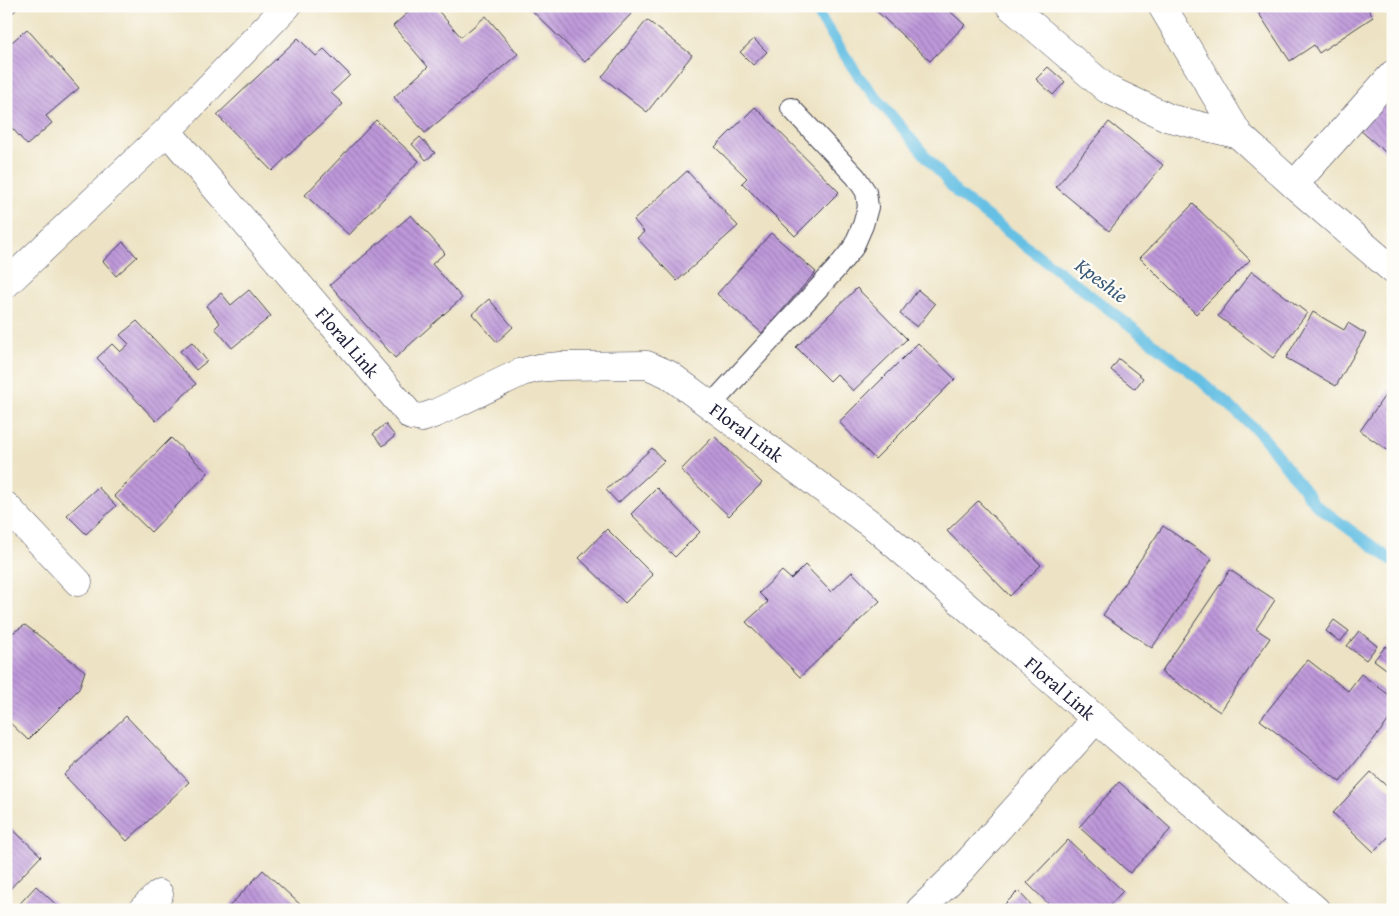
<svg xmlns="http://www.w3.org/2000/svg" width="1399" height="916" font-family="'Gentium Book Plus',serif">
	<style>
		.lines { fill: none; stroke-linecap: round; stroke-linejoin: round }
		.stream { stroke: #66c0e4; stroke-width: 11 }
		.building { fill: url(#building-back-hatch) }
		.service-casing { stroke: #403f50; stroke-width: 22 }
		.minor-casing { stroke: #403f50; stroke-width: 29 }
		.service { stroke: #fff; stroke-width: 20 }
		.minor { stroke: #fff; stroke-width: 28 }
		.labels { text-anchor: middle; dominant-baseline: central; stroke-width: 4.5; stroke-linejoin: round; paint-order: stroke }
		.street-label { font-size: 19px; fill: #22223b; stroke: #fdfcf7 }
		.water-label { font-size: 20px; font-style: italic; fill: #3a5976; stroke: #fdfcf7 }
	</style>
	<defs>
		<pattern id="building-back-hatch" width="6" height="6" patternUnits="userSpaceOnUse" patternTransform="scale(1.25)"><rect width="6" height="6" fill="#be98da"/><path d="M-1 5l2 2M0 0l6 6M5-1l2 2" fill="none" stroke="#9a7cb2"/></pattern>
	</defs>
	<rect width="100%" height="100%" fill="#fdfcf7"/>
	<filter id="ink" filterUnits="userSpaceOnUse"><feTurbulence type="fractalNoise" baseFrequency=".02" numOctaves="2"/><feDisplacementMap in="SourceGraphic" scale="10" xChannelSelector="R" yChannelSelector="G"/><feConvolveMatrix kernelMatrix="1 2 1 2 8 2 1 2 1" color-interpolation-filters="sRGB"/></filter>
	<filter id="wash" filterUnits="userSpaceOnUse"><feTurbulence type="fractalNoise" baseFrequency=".0096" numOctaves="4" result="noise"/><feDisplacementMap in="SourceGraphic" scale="20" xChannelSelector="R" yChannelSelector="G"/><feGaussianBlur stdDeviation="1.12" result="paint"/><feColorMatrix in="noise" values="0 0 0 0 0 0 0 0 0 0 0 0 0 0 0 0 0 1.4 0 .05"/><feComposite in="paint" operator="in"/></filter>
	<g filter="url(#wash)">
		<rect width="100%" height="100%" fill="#ede3c4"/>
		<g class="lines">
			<path class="stream" d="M 813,6 L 859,77 L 957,193 L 1193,374 L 1260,433 L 1316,505 L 1393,561"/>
		</g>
		<g id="blocks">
			<path class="building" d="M 6,6 L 20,6 L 6,19 Z
				M 415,6 L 434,6 L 461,37 L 486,16 L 518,54 L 425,133 L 394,97 L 428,67 L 393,26 Z
				M 527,6 L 627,6 L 633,12 L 585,62 Z
				M 871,6 L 944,6 L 965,25 L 930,61 Z
				M 1254,6 L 1366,6 L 1373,17 L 1319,53 L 1314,45 L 1290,61 Z
				M 647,20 L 692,55 L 647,112 L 602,77 Z
				M 27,29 L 79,88 L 46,116 L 52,123 L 27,145 L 6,121 L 6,47 Z
				M 298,38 L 316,56 L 324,49 L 350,75 L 331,93 L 343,104 L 272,171 L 217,115 Z
				M 754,39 L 767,52 L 753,65 L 740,52 Z
				M 1048,67 L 1065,82 L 1053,95 L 1036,79 Z
				M 1393,94 L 1393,159 L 1359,129 Z
				M 755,107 L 839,192 L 795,236 L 742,183 L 747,178 L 715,147 Z
				M 376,120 L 419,161 L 349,235 L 305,195 Z
				M 1109,122 L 1163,165 L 1109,231 L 1056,187 Z
				M 420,137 L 435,153 L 426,160 L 412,144 Z
				M 687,171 L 738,226 L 677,281 L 637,238 L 644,232 L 634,220 Z
				M 1193,204 L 1250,260 L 1196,314 L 1140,258 Z
				M 411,215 L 445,253 L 432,264 L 462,298 L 395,358 L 330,285 Z
				M 771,233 L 816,272 L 762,333 L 717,294 Z
				M 123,242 L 137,257 L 116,276 L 103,261 Z
				M 1252,271 L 1307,313 L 1273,358 L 1218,316 Z
				M 857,288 L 907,339 L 853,391 L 837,374 L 830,381 L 796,347 Z
				M 249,290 L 271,316 L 232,348 L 215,328 L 220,323 L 206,306 L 221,293 L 231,305 Z
				M 918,290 L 935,304 L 917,327 L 900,314 Z
				M 489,299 L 513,327 L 497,342 L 472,314 Z
				M 1313,312 L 1344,330 L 1348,323 L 1366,334 L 1336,386 L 1286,358 Z
				M 137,321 L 196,384 L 156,421 L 97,358 L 112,344 L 120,352 L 129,344 L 120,335 Z
				M 192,342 L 207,361 L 196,370 L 180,351 Z
				M 918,343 L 955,379 L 875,459 L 839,422 Z
				M 1119,359 L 1143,378 L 1135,389 L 1111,370 Z
				M 1393,384 L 1393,454 L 1360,431 Z
				M 385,424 L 395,436 L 383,446 L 373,434 Z
				M 714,436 L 762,483 L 729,516 L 681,470 Z
				M 171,438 L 208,473 L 151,532 L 114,496 Z
				M 652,448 L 664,461 L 618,503 L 606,490 Z
				M 98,487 L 116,506 L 86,534 L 67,515 Z
				M 657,488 L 700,532 L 675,557 L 631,514 Z
				M 978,501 L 1041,565 L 1010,596 L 947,531 Z
				M 1163,526 L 1212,559 L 1152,648 L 1103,615 Z
				M 607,529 L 653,575 L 625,603 L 579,558 Z
				M 805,565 L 831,592 L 852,572 L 880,601 L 800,677 L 746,622 L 768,602 L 759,593 L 782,571 L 791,579 Z
				M 1230,570 L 1275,600 L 1256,629 L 1270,638 L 1220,712 L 1161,672 Z
				M 1334,620 L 1349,631 L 1340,642 L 1326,631 Z
				M 25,625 L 85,671 L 79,689 L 28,740 L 6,719 L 6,647 L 8,644 L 6,637 Z
				M 1359,631 L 1377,646 L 1366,660 L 1347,646 Z
				M 1386,646 L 1393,652 L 1393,674 L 1374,660 Z
				M 1308,660 L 1348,691 L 1361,674 L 1393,698 L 1393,715 L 1340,782 L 1260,720 Z
				M 126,716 L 189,782 L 127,841 L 64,775 Z
				M 1371,772 L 1393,792 L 1393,832 L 1374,852 L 1333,813 Z
				M 1119,782 L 1171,829 L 1130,873 L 1079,827 Z
				M 6,823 L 41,856 L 6,893 Z
				M 1068,840 L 1123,891 L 1105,910 L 1055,910 L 1027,883 Z
				M 263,870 L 306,910 L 226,910 Z
				M 36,886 L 62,910 L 14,910 Z
				M 1018,891 L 1036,910 L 999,910 Z"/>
		</g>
	</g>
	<g filter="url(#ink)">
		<use href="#blocks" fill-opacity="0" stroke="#403f50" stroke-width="1"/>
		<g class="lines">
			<g class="service-casing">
				<path id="service" d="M 711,405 L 836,269 L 853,248 L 863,225 L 868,207 L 866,192 L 856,177 L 791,108"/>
			</g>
			<g class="minor-casing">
				<g id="minor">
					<path d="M 1010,6 L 1107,89 L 1169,118 L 1239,135"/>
					<path d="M 1162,6 L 1239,135 L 1294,185 L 1393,270"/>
					<path d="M 167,131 L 287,6"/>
					<path d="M 1294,185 L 1393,74"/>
					<path id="s1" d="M 6,284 L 167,131 L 411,416 L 422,418 L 436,413 L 522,372 L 538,368 L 560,366 L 647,365 L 668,374 L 876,528 L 1316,910"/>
					<path d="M 6,506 L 78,582"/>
					<path d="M 142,910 L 159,894"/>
					<path d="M 920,910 L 961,870 L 1096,719"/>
				</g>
			</g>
			<use href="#service" class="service"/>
			<use href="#minor" class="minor"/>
		</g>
	</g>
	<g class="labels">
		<g class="street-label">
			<text stroke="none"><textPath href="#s1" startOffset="500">Floral Link</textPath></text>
			<text stroke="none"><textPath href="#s1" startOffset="965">Floral Link</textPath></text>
			<text stroke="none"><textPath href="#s1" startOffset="1370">Floral Link</textPath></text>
		</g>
		<g class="water-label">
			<text transform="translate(1102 280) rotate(37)">Kpeshie</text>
		</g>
	</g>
	<rect width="1399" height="916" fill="none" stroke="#fdfcf7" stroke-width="25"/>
</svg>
